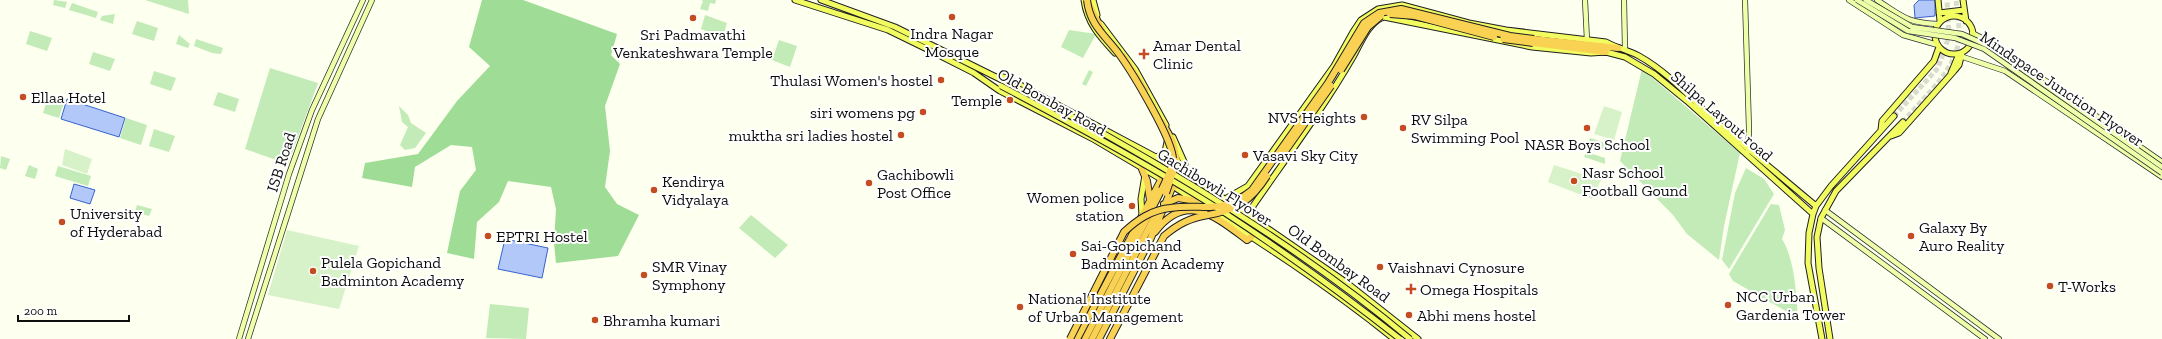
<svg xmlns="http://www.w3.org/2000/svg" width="2162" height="339" font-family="'Zilla Slab',serif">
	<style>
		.green { fill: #c2ebb7 }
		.forest { fill: #9fdc96 }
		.pitch { fill: #d7f2c9 }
		.water { fill: #b2c8f8; stroke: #3663d1 }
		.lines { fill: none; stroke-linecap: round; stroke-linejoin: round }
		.primary-tunnel { stroke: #d9dbcd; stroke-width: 5; stroke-dasharray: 5 2.5; stroke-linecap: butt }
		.secondary-casing { stroke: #303030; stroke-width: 6 }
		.primary-casing { stroke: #1f1f1f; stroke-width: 7 }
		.motorway-casing { stroke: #1f1f1f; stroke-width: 8 }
		.secondary { stroke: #efa; stroke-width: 4.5 }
		.primary { stroke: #f2fc61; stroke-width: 5 }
		.motorway { stroke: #f9d253; stroke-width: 6 }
		.secondary-bridge-casing { stroke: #303030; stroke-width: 6; stroke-linecap: butt }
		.primary-bridge-casing { stroke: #1f1f1f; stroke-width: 7; stroke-linecap: butt }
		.motorway-bridge-casing { stroke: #1f1f1f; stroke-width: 8; stroke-linecap: butt }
		.secondary-bridge { stroke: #efa; stroke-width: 4.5 }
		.primary-bridge { stroke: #f2fc61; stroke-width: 5 }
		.motorway-bridge { stroke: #f9d253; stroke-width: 6 }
		.poi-dot { fill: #c34c21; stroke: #fff; stroke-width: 1.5 }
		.labels { text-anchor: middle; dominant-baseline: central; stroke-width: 4; stroke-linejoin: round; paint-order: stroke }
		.poi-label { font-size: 16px; fill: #0e0e0e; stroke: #fff; text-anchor: start }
		.street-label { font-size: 16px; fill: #0e0e0e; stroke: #fff }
	</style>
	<rect width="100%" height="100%" fill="#fdffef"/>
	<path class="green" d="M 54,0 L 67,2 L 65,8 L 53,5 Z
		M 145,0 L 188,0 L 189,14 Z
		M 701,0 L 716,0 L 715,4 L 710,3 L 708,11 L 700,9 L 703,1 Z
		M 72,3 L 98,12 L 96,18 L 69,10 Z
		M 115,14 L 113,24 L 100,20 L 102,16 Z
		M 705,15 L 727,23 L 723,37 L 701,29 Z
		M 137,21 L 158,28 L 154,41 L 132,34 Z
		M 1069,30 L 1096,34 L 1083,58 L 1061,47 Z
		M 30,31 L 52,38 L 47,51 L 26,44 Z
		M 179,35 L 190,44 L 188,48 L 176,44 Z
		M 196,39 L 223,48 L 221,54 L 212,53 L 194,46 Z
		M 779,40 L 797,46 L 790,67 L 772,60 Z
		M 93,52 L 115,59 L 110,71 L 89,64 Z
		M 270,68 L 318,83 L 288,164 L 245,149 Z
		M 1642,69 L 1740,153 L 1724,226 L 1719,260 L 1687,234 L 1673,215 L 1620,161 Z
		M 1089,70 L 1093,72 L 1086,86 L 1082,84 Z
		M 154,71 L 176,78 L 171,91 L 150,84 Z
		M 218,92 L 239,99 L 235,112 L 213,105 Z
		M 49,94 L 65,99 L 59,118 L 43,113 Z
		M 399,106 L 408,115 L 411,123 L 426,133 L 415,148 L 405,150 L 400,145 L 408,127 L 402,122 Z
		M 126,118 L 147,125 L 141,145 L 120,138 Z
		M 154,129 L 175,136 L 169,152 L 149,146 Z
		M 1590,138 L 1612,145 L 1610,151 L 1588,144 Z
		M 1586,152 L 1605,158 L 1605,164 L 1584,157 Z
		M 1,156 L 10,159 L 6,170 L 0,168 Z
		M 29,165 L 38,169 L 35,179 L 25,176 Z
		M 58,166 L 91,176 L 88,186 L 55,176 Z
		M 1746,168 L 1764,179 L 1774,194 L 1729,269 L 1722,260 L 1735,193 Z
		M 1771,204 L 1779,205 L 1785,230 L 1782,239 C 1795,260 1796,294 1798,318 L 1733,281 L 1729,274 Z
		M 137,205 L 152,209 L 149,216 L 135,212 Z
		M 751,215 L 788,245 L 775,258 L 739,228 Z
		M 490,304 L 529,308 L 526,339 L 486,338 Z"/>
	<path class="forest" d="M 482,0 L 523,0 L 617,34 L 611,55 L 620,64 L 605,106 L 610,151 L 605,187 L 617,204 L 639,215 L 618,256 L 556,263 L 554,243 L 556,209 L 551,187 L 508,181 L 499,202 L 477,222 L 474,259 L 447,253 L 460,191 L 476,170 L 472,147 L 451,145 L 415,167 L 412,187 L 362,178 L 365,163 L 418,154 L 457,101 L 490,66 L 469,47 Z"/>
	<path class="pitch" d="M 1604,106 L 1622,112 L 1614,140 L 1594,134 Z
		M 65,149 L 92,159 L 87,174 L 62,165 Z
		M 1554,165 L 1601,180 L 1592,199 L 1548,182 Z
		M 287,230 L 359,246 L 339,309 L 268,295 Z"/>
	<path class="water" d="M 1919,0 L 1935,0 L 1935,16 L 1915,18 L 1914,5 Z
		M 67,99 L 125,118 L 119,137 L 61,119 Z
		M 74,184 L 95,190 L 90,204 L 70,198 Z
		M 505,239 L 548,248 L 542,278 L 498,269 Z"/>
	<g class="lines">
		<path class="primary-tunnel" d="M 1894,116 L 1938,68 L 1949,36 L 1947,0
			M 1903,122 C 1921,100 1949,77 1957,49 C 1961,33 1958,16 1956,0"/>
		<g class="secondary-casing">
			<path id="secondary" d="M 1585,0 L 1587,40
				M 1624,0 L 1625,49
				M 1745,0 L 1749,129 L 1748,152
				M 1849,0 L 1903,35 L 1938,45
				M 1877,0 C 1902,16 1907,23 1938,24
				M 1972,33 L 1990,42 L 2162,162
				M 1963,57 L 2005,71 L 2162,177
				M 1825,210 L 1999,339
				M 1821,218 L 1985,339
				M 239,339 L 289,174 L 312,110 L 363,0
				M 248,339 L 318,119 L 372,0"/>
		</g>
		<g class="primary-casing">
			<path id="primary" d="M 795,0 L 888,30 L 929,50 L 974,73 L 1000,91 L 1095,140 L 1161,179
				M 821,0 L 895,27 L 1004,81
				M 1084,0 C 1087,23 1100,37 1115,53
				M 1093,0 L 1097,15
				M 1938,0 L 1940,21
				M 1963,0 L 1966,21
				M 1939,13 L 1964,10
				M1935 35a19 19 0 1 1 38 0a19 19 0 1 1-38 0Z
				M 1101,24 L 1135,69 L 1166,125
				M 1951,73 L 1959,54
				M 999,76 L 1007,78 L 1171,165
				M 1881,130 L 1882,121 L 1934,61 L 1939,47
				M 1891,136 L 1899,133 L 1954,71 L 1959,65 L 1962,53
				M 1173,137 L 1185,164 L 1181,170
				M 1157,157 L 1165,152 L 1167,142
				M 1182,171 L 1226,200
				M 1174,187 C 1249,235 1325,283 1394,339
				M 1225,199 L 1248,186 L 1334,66 L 1353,32 L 1361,20 L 1378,9 L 1402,5 L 1469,23 L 1506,30 L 1606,42 C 1617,48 1628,50 1639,56 C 1666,71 1687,94 1709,115 C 1744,146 1780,176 1816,206
				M 1235,206 L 1347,283 L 1418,339
				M 1142,215 L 1141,199 L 1145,175
				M 1252,218 L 1253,206 C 1287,157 1323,109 1353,57 C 1360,45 1369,21 1384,17 L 1532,47 L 1591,53 L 1606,52 L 1625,57 L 1654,74 L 1687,101 L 1813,214
				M 1822,339 L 1808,263 L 1809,233 L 1813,214 L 1816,206 L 1831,186 L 1894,116
				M 1830,339 L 1819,268 L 1817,237 L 1821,218 L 1836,191 L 1903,122"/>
		</g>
		<g class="motorway-casing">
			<path id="motorway" d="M 1090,6 L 1102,30
				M 1534,39 L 1618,48
				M 1533,43 L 1606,52
				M 1124,57 L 1145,90
				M 1162,122 L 1173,142 L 1177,161
				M1161 176a11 11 0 1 1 22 0a11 11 0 1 1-22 0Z
				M 1142,169 L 1147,181 L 1150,200
				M 1164,204 L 1178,198 L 1196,201
				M 1155,232 C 1186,191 1215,216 1247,240 L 1251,237 L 1261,223
				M 1077,339 L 1161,180
				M 1085,339 L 1162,189
				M 1092,339 L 1157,212
				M 1099,339 L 1150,240 L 1172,188
				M 1110,339 L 1164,236 C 1178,224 1190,218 1208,215"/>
		</g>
		<use href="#secondary" class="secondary"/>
		<use href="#primary" class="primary"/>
		<use href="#motorway" class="motorway"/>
		<g class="secondary-bridge-casing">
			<path id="secondary-bridge" d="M 1857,0 L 1908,31 L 1955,38 L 1984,49 L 2162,173
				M 1866,0 L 1912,27 L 1962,34 L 1991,47 L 2162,167"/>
		</g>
		<g class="primary-bridge-casing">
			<path id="primary-bridge" d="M 1004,81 C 1037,99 1072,116 1106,135 C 1211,194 1317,261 1410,339
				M 1001,86 C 1077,126 1153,167 1225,213 C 1286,253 1344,295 1400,339"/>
		</g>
		<g class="motorway-bridge-casing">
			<path id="motorway-bridge" d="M 1087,0 C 1090,26 1105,35 1119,54 C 1132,72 1174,141 1173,160 C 1172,169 1166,180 1162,189
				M 1390,14 L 1415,16 L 1494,37
				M 1503,39 L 1533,43
				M 1341,70 L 1368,27 L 1381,16
				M 1281,157 L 1331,86
				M 1166,193 L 1177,161
				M 1208,215 C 1237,210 1251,201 1267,176
				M 1070,339 L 1124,232 C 1137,220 1151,210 1170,208 C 1205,203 1220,216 1252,190 L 1328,83 L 1364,23 L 1379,13 L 1401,9 L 1510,36 L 1534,39"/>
		</g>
		<use href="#secondary-bridge" class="secondary-bridge"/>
		<use href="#primary-bridge" class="primary-bridge"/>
		<use href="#motorway-bridge" class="motorway-bridge"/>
	</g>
	<g class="poi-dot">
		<circle cx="952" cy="17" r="4"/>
		<circle cx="693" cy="18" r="4"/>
		<path d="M1142 48h4v4h4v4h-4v4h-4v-4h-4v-4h4z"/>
		<circle cx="941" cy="80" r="4"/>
		<circle cx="23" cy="97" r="4"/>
		<circle cx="1010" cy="100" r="4"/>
		<circle cx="923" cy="112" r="4"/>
		<circle cx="1364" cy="117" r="4"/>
		<circle cx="1403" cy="128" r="4"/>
		<circle cx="1587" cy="128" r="4"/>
		<circle cx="901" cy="135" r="4"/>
		<circle cx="1245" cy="155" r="4"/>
		<circle cx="1574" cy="181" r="4"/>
		<circle cx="869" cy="183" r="4"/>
		<circle cx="654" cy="190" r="4"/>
		<circle cx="1132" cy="206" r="4"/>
		<circle cx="62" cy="222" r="4"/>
		<circle cx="488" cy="236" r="4"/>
		<circle cx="1911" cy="236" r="4"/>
		<circle cx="1073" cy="254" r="4"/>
		<circle cx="1380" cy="267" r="4"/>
		<circle cx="313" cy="271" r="4"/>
		<circle cx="644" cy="275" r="4"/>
		<circle cx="2050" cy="286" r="4"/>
		<path d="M1409 283h4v4h4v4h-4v4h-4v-4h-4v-4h4z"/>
		<circle cx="1728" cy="305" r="4"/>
		<circle cx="1020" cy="307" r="4"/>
		<circle cx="1409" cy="315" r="4"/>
		<circle cx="595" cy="320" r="4"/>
	</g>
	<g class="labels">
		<g class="poi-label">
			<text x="952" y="33" text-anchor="middle">Indra Nagar<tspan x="952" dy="18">Mosque</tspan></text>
			<text x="693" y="34" text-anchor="middle">Sri Padmavathi<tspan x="693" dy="18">Venkateshwara Temple</tspan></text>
			<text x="1153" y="45">Amar Dental<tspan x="1153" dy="18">Clinic</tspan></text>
			<text x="933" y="80" text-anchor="end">Thulasi Women's hostel</text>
			<text x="31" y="97">Ellaa Hotel</text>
			<text x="1002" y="100" text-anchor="end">Temple</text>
			<text x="915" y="112" text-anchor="end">siri womens pg</text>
			<text x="1356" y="117" text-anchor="end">NVS Heights</text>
			<text x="1411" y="119">RV Silpa<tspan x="1411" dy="18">Swimming Pool</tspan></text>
			<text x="893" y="135" text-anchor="end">muktha sri ladies hostel</text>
			<text x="1587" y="144" text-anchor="middle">NASR Boys School</text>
			<text x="1253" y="155">Vasavi Sky City</text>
			<text x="1582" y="172">Nasr School<tspan x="1582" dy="18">Football Gound</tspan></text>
			<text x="877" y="174">Gachibowli<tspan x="877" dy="18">Post Office</tspan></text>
			<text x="662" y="181">Kendirya<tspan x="662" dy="18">Vidyalaya</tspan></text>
			<text x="1124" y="197" text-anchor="end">Women police<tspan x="1124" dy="18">station</tspan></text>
			<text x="70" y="213">University<tspan x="70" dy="18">of Hyderabad</tspan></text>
			<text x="1919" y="227">Galaxy By<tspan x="1919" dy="18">Auro Reality</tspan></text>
			<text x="496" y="236">EPTRI Hostel</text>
			<text x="1081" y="245">Sai-Gopichand<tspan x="1081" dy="18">Badminton Academy</tspan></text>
			<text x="321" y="262">Pulela Gopichand<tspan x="321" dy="18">Badminton Academy</tspan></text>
			<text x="652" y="266">SMR Vinay<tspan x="652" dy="18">Symphony</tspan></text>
			<text x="1388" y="267">Vaishnavi Cynosure</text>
			<text x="2058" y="286">T-Works</text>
			<text x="1420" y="289">Omega Hospitals</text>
			<text x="1736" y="296">NCC Urban<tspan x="1736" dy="18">Gardenia Tower</tspan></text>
			<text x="1028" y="298">National Institute<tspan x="1028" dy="18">of Urban Management</tspan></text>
			<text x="1417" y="315">Abhi mens hostel</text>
			<text x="603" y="320">Bhramha kumari</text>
		</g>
		<g class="street-label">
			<text transform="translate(2062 89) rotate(34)">Mindspace Junction Flyover</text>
			<text transform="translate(1052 102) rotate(29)">Old Bombay Road</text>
			<text transform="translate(1722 116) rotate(41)">Shilpa Layout road</text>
			<text transform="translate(281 162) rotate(-72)">ISB Road</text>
			<text transform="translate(1215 187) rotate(32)">Gachibowli Flyover</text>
			<text transform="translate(1339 263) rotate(36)">Old Bombay Road</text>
		</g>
	</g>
	<path d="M18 315v6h111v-6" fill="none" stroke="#0e0e0e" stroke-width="2"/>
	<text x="24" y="315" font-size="12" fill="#0e0e0e" stroke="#ffffff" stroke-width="3" paint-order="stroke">200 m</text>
</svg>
